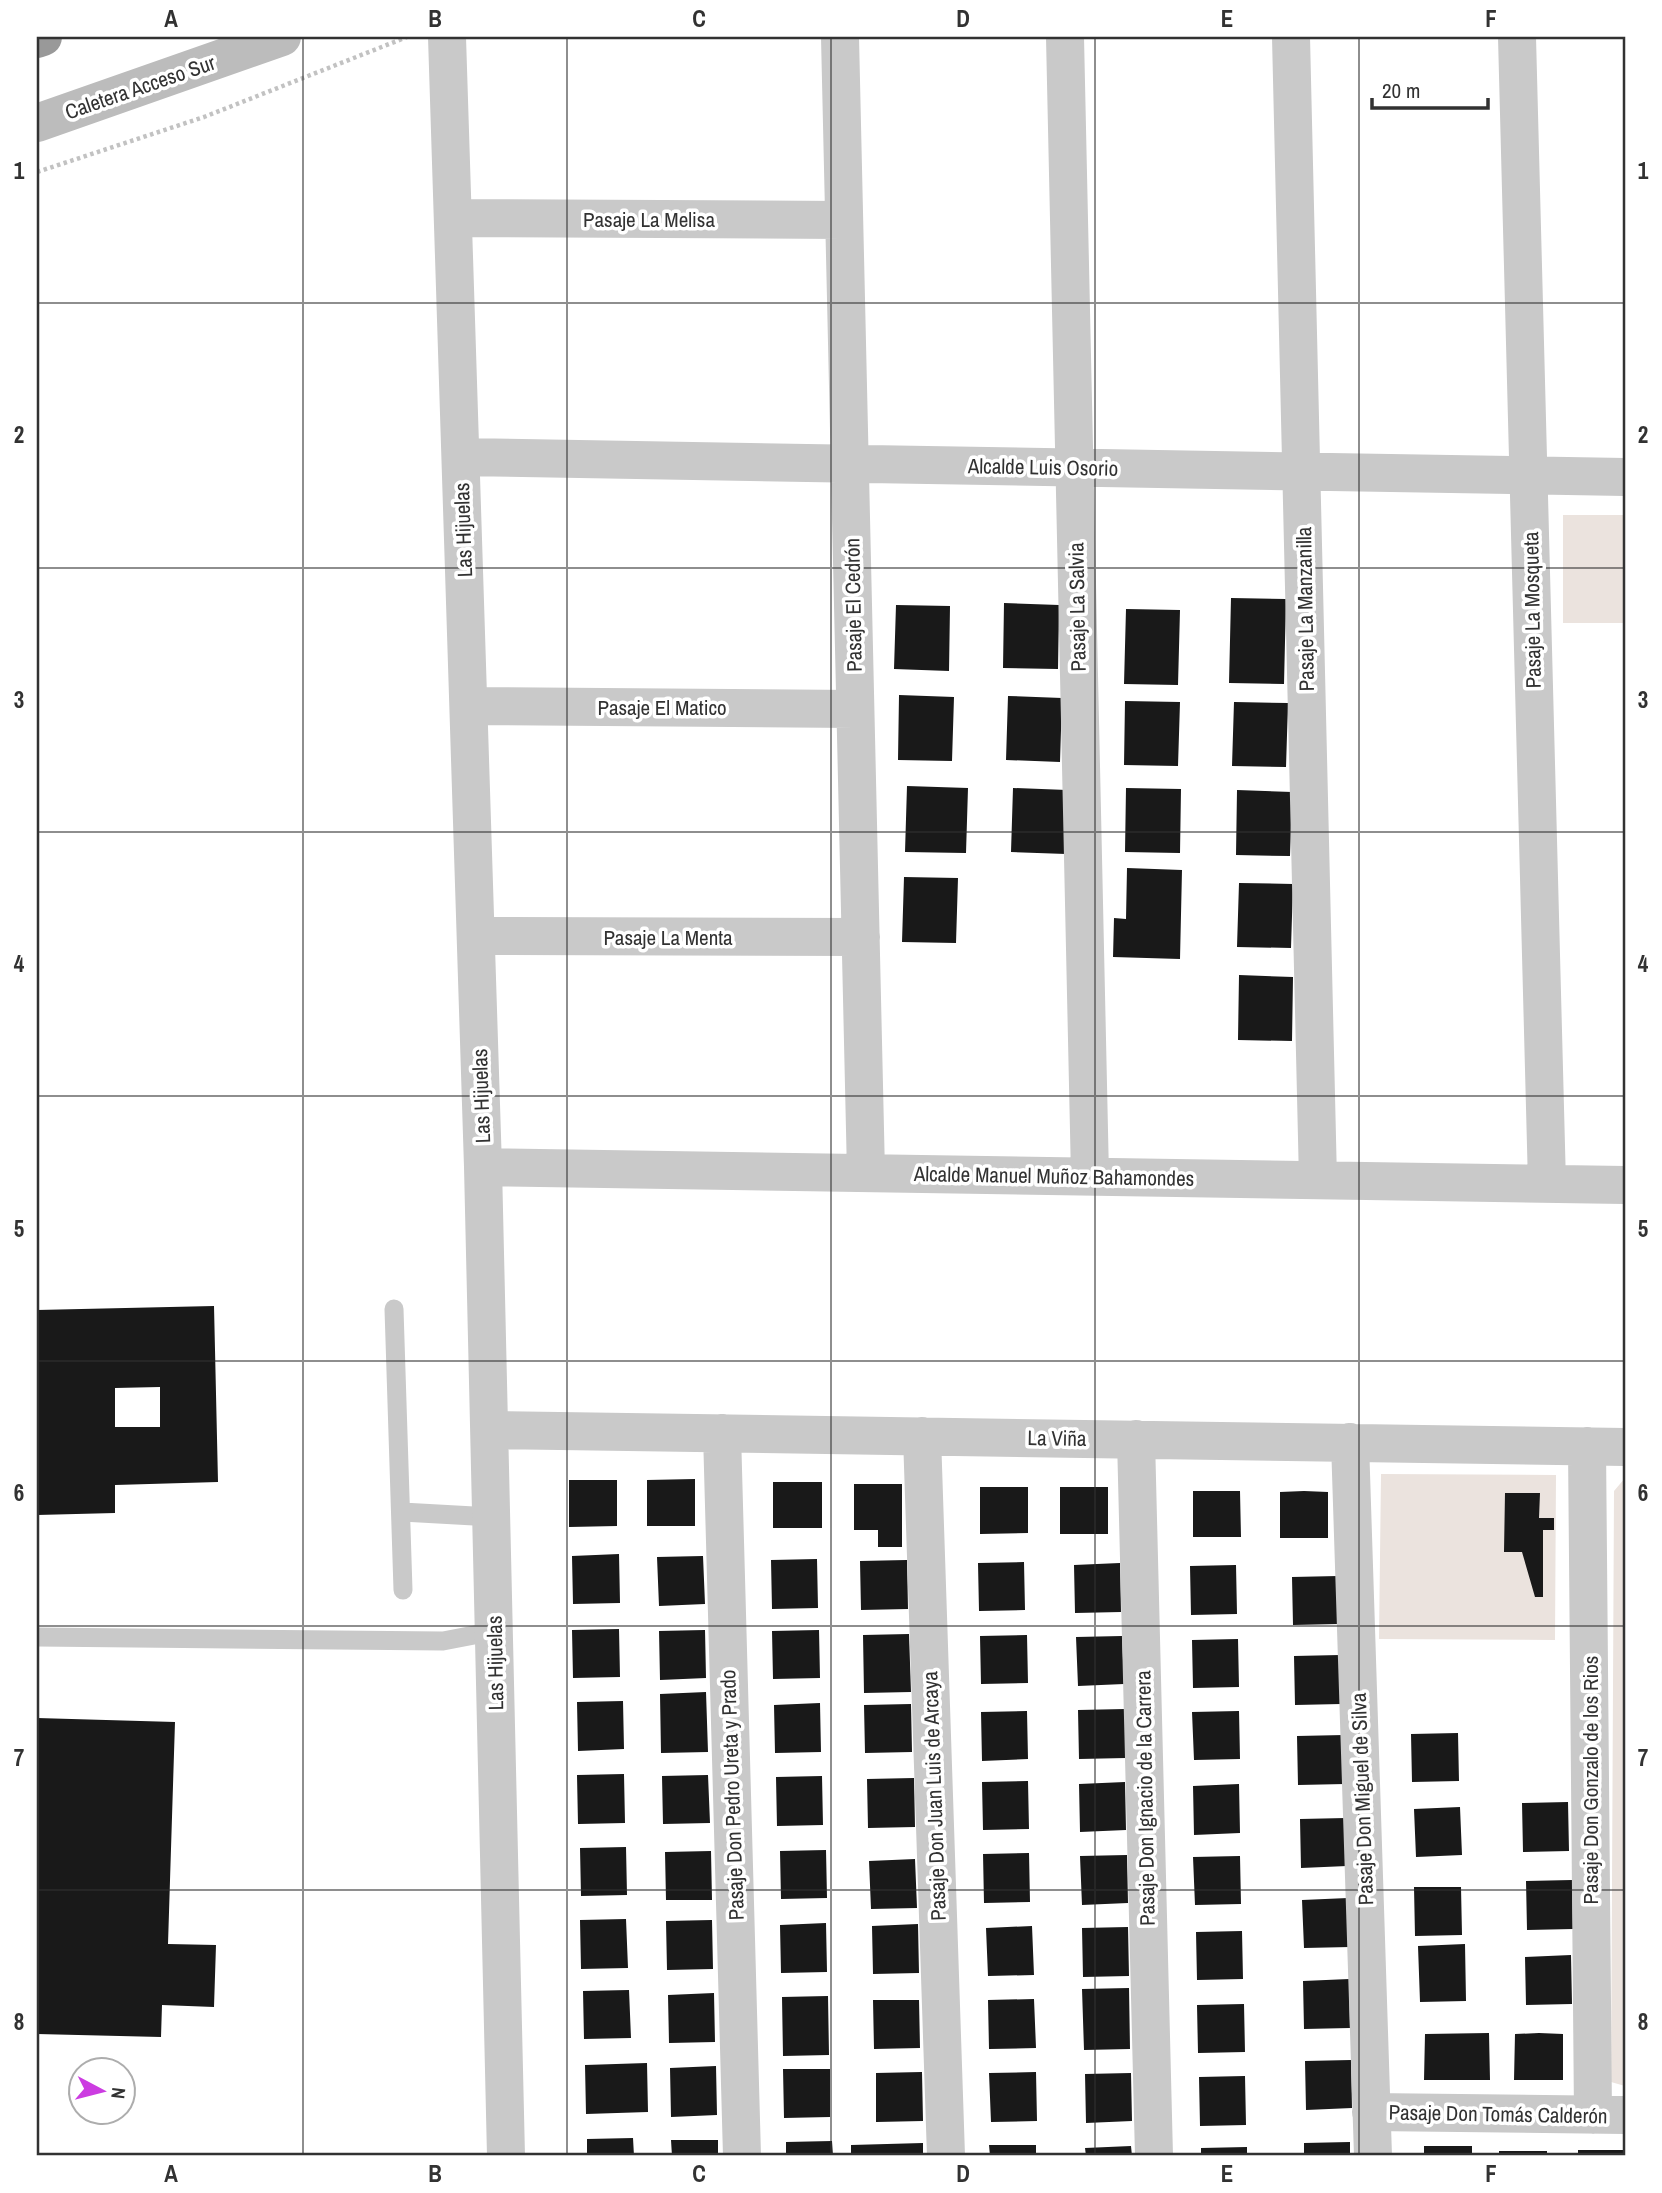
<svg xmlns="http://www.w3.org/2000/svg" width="1662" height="2193" font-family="'Archivo Narrow',sans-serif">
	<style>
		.green { fill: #ebe3de }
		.building { fill: #191919; fill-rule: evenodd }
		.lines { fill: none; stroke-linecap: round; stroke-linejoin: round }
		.path { stroke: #c2c2c2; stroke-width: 4.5; stroke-dasharray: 3.5 3.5; stroke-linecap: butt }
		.service { stroke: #c9c9c9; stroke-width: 19 }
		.minor { stroke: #c9c9c9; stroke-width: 38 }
		.secondary { stroke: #bcbcbc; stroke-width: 38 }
		.motorway { stroke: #999; stroke-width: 38 }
		.grid { fill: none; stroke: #323232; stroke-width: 2; stroke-opacity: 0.55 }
		.labels { text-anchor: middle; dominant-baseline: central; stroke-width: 7; stroke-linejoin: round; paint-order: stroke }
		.street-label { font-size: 21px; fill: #323232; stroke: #fff }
		.neatline { fill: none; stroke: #323232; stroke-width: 2.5 }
		.grid-label { font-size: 23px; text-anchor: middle; font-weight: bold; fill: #323232 }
	</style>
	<rect width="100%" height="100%" fill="#fff"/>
	<path class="green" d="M 1563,515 L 1625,515 L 1625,623 L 1563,623 Z
		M 1381,1474 L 1556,1475 L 1555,1640 L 1379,1639 Z
		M 1625,1478 L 1625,2086 L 1611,2082 L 1614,1491 Z"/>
	<path class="building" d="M 1231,598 L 1286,599 L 1284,684 L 1229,683 Z
		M 1004,603 L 1059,605 L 1058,669 L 1003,668 Z
		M 896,605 L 950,606 L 949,671 L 894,669 Z
		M 1126,609 L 1180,610 L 1178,685 L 1124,684 Z
		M 899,695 L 954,697 L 952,761 L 898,760 Z
		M 1008,696 L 1062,698 L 1060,762 L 1006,760 Z
		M 1125,701 L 1180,702 L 1178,766 L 1124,765 Z
		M 1234,702 L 1288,703 L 1286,767 L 1232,766 Z
		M 907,786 L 968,788 L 966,853 L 905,852 Z
		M 1013,788 L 1067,790 L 1066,854 L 1011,852 Z
		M 1126,788 L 1181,789 L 1180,853 L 1125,852 Z
		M 1237,790 L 1292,792 L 1290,856 L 1236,855 Z
		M 1127,868 L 1182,870 L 1180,959 L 1113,957 L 1114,918 L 1126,919 Z
		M 904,877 L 958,878 L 956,943 L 902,942 Z
		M 1239,883 L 1293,884 L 1291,948 L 1237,947 Z
		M 1239,975 L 1293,977 L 1292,1041 L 1238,1040 Z
		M 214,1306 L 218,1482 L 115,1485 L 115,1513 L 37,1515 L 37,1310 ZM 160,1387 L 160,1427 L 115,1427 L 115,1388 Z
		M 695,1479 L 695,1526 L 647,1526 L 647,1480 Z
		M 569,1480 L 617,1480 L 617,1526 L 569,1527 Z
		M 773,1482 L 822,1482 L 822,1528 L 773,1528 Z
		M 854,1484 L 902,1484 L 902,1547 L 878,1547 L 878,1530 L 854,1530 Z
		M 980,1487 L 1028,1487 L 1028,1533 L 980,1534 Z
		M 1060,1487 L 1108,1487 L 1108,1534 L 1060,1534 Z
		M 1193,1491 L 1240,1491 L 1241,1537 L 1193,1537 Z
		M 1304,1491 L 1328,1492 L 1328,1538 L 1280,1538 L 1280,1492 Z
		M 1505,1493 L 1540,1493 L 1539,1518 L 1554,1518 L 1554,1530 L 1543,1530 L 1543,1597 L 1535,1597 L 1522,1552 L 1504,1552 Z
		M 619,1554 L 620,1603 L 573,1604 L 572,1556 Z
		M 703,1556 L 705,1604 L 659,1606 L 657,1557 Z
		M 817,1559 L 818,1608 L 772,1609 L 771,1560 Z
		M 907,1560 L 908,1609 L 861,1610 L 860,1561 Z
		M 1024,1562 L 1025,1610 L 979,1611 L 978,1563 Z
		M 1120,1563 L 1121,1612 L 1075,1613 L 1074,1565 Z
		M 1236,1565 L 1237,1614 L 1191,1615 L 1190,1566 Z
		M 1338,1576 L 1339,1624 L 1293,1625 L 1292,1577 Z
		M 619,1629 L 620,1677 L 573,1678 L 572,1630 Z
		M 705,1630 L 706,1678 L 660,1680 L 659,1631 Z
		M 819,1630 L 820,1678 L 773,1679 L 772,1631 Z
		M 909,1634 L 911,1692 L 864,1693 L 863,1635 Z
		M 1027,1635 L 1028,1683 L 981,1684 L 980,1636 Z
		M 1122,1636 L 1124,1684 L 1078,1686 L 1076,1637 Z
		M 1238,1639 L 1239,1687 L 1193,1688 L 1192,1640 Z
		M 1340,1655 L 1341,1704 L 1295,1705 L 1294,1656 Z
		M 706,1692 L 708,1752 L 661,1753 L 660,1694 Z
		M 623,1701 L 624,1749 L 578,1751 L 577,1702 Z
		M 820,1703 L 821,1752 L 775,1753 L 774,1705 Z
		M 911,1704 L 912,1752 L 865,1753 L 864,1705 Z
		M 1125,1709 L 1126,1758 L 1079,1759 L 1078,1710 Z
		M 1027,1711 L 1028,1759 L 982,1761 L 981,1712 Z
		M 1239,1711 L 1240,1759 L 1194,1760 L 1192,1712 Z
		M 37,1718 L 175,1722 L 168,1944 L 216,1945 L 214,2007 L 162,2005 L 161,2037 L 37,2034 Z
		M 1458,1733 L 1459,1781 L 1412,1782 L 1411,1734 Z
		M 1344,1735 L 1345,1784 L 1298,1785 L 1297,1736 Z
		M 624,1774 L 625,1823 L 578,1824 L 577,1775 Z
		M 708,1775 L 710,1823 L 663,1824 L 662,1776 Z
		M 822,1776 L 823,1825 L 777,1826 L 776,1777 Z
		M 914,1778 L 915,1827 L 868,1828 L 867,1779 Z
		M 1028,1781 L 1029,1829 L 983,1830 L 982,1782 Z
		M 1125,1782 L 1126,1830 L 1080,1832 L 1079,1784 Z
		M 1239,1784 L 1240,1833 L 1194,1835 L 1193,1786 Z
		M 1568,1802 L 1569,1851 L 1523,1852 L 1522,1803 Z
		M 1460,1807 L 1462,1855 L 1416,1857 L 1414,1809 Z
		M 1346,1818 L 1347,1866 L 1301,1868 L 1300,1819 Z
		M 626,1847 L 627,1895 L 581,1896 L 580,1848 Z
		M 826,1850 L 827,1898 L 781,1899 L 780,1851 Z
		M 711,1851 L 712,1900 L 666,1900 L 665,1852 Z
		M 1029,1853 L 1030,1902 L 984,1903 L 983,1854 Z
		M 1127,1855 L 1128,1903 L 1082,1905 L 1080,1856 Z
		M 1240,1856 L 1241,1904 L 1195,1905 L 1193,1857 Z
		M 915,1859 L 917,1908 L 871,1909 L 869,1861 Z
		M 1572,1880 L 1573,1929 L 1527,1930 L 1526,1881 Z
		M 1414,1887 L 1461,1887 L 1462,1935 L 1415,1936 Z
		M 1348,1898 L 1350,1947 L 1304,1948 L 1302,1900 Z
		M 626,1919 L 628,1968 L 581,1969 L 580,1920 Z
		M 712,1920 L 713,1969 L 667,1970 L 666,1921 Z
		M 826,1923 L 827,1972 L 781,1973 L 780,1925 Z
		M 918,1924 L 919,1973 L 873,1974 L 872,1926 Z
		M 1032,1926 L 1034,1975 L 988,1976 L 986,1928 Z
		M 1128,1927 L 1129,1976 L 1083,1977 L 1082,1928 Z
		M 1242,1931 L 1243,1979 L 1197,1980 L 1196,1932 Z
		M 1465,1944 L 1466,2001 L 1420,2002 L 1418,1946 Z
		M 1571,1955 L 1572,2004 L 1526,2005 L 1525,1957 Z
		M 1349,1979 L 1350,2028 L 1304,2029 L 1303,1981 Z
		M 1129,1988 L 1130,2049 L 1084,2050 L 1082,1989 Z
		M 629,1990 L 631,2038 L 584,2039 L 583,1991 Z
		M 714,1993 L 715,2042 L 669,2043 L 668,1995 Z
		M 828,1996 L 829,2055 L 783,2056 L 782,1997 Z
		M 1034,1999 L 1036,2048 L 989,2049 L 988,2000 Z
		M 873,2000 L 919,2000 L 920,2048 L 874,2049 Z
		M 1244,2004 L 1245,2052 L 1198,2053 L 1197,2005 Z
		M 1489,2033 L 1490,2080 L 1424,2080 L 1425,2034 Z
		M 1539,2033 L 1563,2034 L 1563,2080 L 1514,2080 L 1515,2034 Z
		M 1351,2060 L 1352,2108 L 1306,2110 L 1305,2061 Z
		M 647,2063 L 648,2112 L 586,2114 L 585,2065 Z
		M 716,2066 L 717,2115 L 671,2117 L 670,2068 Z
		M 783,2069 L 830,2069 L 830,2117 L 784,2118 Z
		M 922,2072 L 923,2121 L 876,2122 L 876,2073 Z
		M 1036,2072 L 1037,2121 L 991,2122 L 989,2073 Z
		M 1131,2073 L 1132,2121 L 1086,2123 L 1085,2074 Z
		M 1245,2076 L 1246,2125 L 1200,2126 L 1199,2077 Z
		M 633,2138 L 634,2156 L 587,2156 L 587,2139 Z
		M 671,2140 L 718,2140 L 718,2156 L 672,2156 Z
		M 832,2141 L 833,2156 L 786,2156 L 786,2142 Z
		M 1350,2142 L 1350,2156 L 1304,2156 L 1304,2143 Z
		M 923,2143 L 923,2156 L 851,2156 L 851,2145 Z
		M 989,2145 L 1036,2145 L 1036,2156 L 990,2156 Z
		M 1131,2146 L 1132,2156 L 1086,2156 L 1085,2148 Z
		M 1424,2146 L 1472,2146 L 1472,2156 L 1424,2156 Z
		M 1247,2147 L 1247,2156 L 1201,2156 L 1201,2148 Z
		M 1578,2150 L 1625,2150 L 1625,2156 L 1578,2156 Z
		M 1499,2151 L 1547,2151 L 1547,2156 L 1499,2156 Z"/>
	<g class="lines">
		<path class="path" d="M 37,172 L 204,117 L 407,37"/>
		<path class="service" d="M 394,1309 L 403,1590
			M 402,1512 L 492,1517
			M 37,1637 L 443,1641 L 495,1631"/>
		<path class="minor" d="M 447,37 L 483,1167 L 506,2156
			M 840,37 L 866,1173
			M 1065,37 L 1090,1176
			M 1291,37 L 1318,1180
			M 1517,37 L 1547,1184
			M 454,218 L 843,220
			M 461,457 L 1625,477
			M 469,706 L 855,709
			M 476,936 L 861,937
			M 483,1167 L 1625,1185
			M 490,1430 L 1625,1447
			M 722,1433 L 742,2156
			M 922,1436 L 946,2156
			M 1136,1439 L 1154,2156
			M 1350,1442 L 1373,2156
			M 1587,1446 L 1593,2115
			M 1371,2112 L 1625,2115"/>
		<path class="secondary" d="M 37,123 L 282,37"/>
		<path class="motorway" d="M 37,39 L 43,37"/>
	</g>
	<path class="grid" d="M 303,37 L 303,2156M 567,37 L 567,2156M 831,37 L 831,2156M 1095,37 L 1095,2156M 1359,37 L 1359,2156M 37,303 L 1625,303M 37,568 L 1625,568M 37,832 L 1625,832M 37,1096 L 1625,1096M 37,1361 L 1625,1361M 37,1626 L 1625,1626M 37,1890 L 1625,1890"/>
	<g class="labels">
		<g class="street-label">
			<text transform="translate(140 87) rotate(-19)">Caletera Acceso Sur</text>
			<text x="649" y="219">Pasaje La Melisa</text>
			<text transform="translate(1043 467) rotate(1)">Alcalde Luis Osorio</text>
			<text transform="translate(463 530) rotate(-92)">Las Hijuelas</text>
			<text transform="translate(853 605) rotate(-91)">Pasaje El Cedrón</text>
			<text transform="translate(1077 607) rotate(-91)">Pasaje La Salvia</text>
			<text transform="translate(1305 609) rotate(-91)">Pasaje La Manzanilla</text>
			<text transform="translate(1532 610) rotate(-91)">Pasaje La Mosqueta</text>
			<text x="662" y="707">Pasaje El Matico</text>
			<text x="668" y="937">Pasaje La Menta</text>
			<text transform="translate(481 1096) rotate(-92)">Las Hijuelas</text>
			<text transform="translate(1054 1176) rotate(1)">Alcalde Manuel Muñoz Bahamondes</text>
			<text transform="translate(1057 1438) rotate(1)">La Viña</text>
			<text transform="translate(495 1663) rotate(-91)">Las Hijuelas</text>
			<text transform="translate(1590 1780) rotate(-90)">Pasaje Don Gonzalo de los Rios</text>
			<text transform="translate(732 1795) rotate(-92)">Pasaje Don Pedro Ureta y Prado</text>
			<text transform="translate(934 1796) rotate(-92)">Pasaje Don Juan Luis de Arcaya</text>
			<text transform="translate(1145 1798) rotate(-91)">Pasaje Don Ignacio de la Carrera</text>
			<text transform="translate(1362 1799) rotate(-92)">Pasaje Don Miguel de Silva</text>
			<text transform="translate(1498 2114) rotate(1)">Pasaje Don Tomás Calderón</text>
		</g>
	</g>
	<rect width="1662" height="2193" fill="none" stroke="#ffffff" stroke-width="77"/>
	<g transform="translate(102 2091) rotate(97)"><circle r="33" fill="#ffffff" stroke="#adadad" stroke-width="2"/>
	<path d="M0-5L12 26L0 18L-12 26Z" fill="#cc3ce1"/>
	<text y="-10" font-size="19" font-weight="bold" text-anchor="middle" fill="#323232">N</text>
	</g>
	<path d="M1372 98v10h116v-10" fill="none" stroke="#323232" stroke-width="3.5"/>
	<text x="1382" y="98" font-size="21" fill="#323232" stroke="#ffffff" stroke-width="5" paint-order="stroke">20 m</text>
	<rect x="38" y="38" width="1586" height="2116" class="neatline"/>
	<g class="grid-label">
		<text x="171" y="27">A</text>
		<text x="435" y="27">B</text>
		<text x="699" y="27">C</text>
		<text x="963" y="27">D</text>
		<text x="1227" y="27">E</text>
		<text x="1491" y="27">F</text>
		<text x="19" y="179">1</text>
		<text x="1643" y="179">1</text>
		<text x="19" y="443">2</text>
		<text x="1643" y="443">2</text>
		<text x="19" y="708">3</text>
		<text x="1643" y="708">3</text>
		<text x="19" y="972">4</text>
		<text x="1643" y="972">4</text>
		<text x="19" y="1237">5</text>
		<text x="1643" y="1237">5</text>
		<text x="19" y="1501">6</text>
		<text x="1643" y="1501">6</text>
		<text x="19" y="1766">7</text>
		<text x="1643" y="1766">7</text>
		<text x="19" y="2030">8</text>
		<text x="1643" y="2030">8</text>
		<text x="171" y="2182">A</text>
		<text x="435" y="2182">B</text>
		<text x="699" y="2182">C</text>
		<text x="963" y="2182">D</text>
		<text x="1227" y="2182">E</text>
		<text x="1491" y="2182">F</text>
	</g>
</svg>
